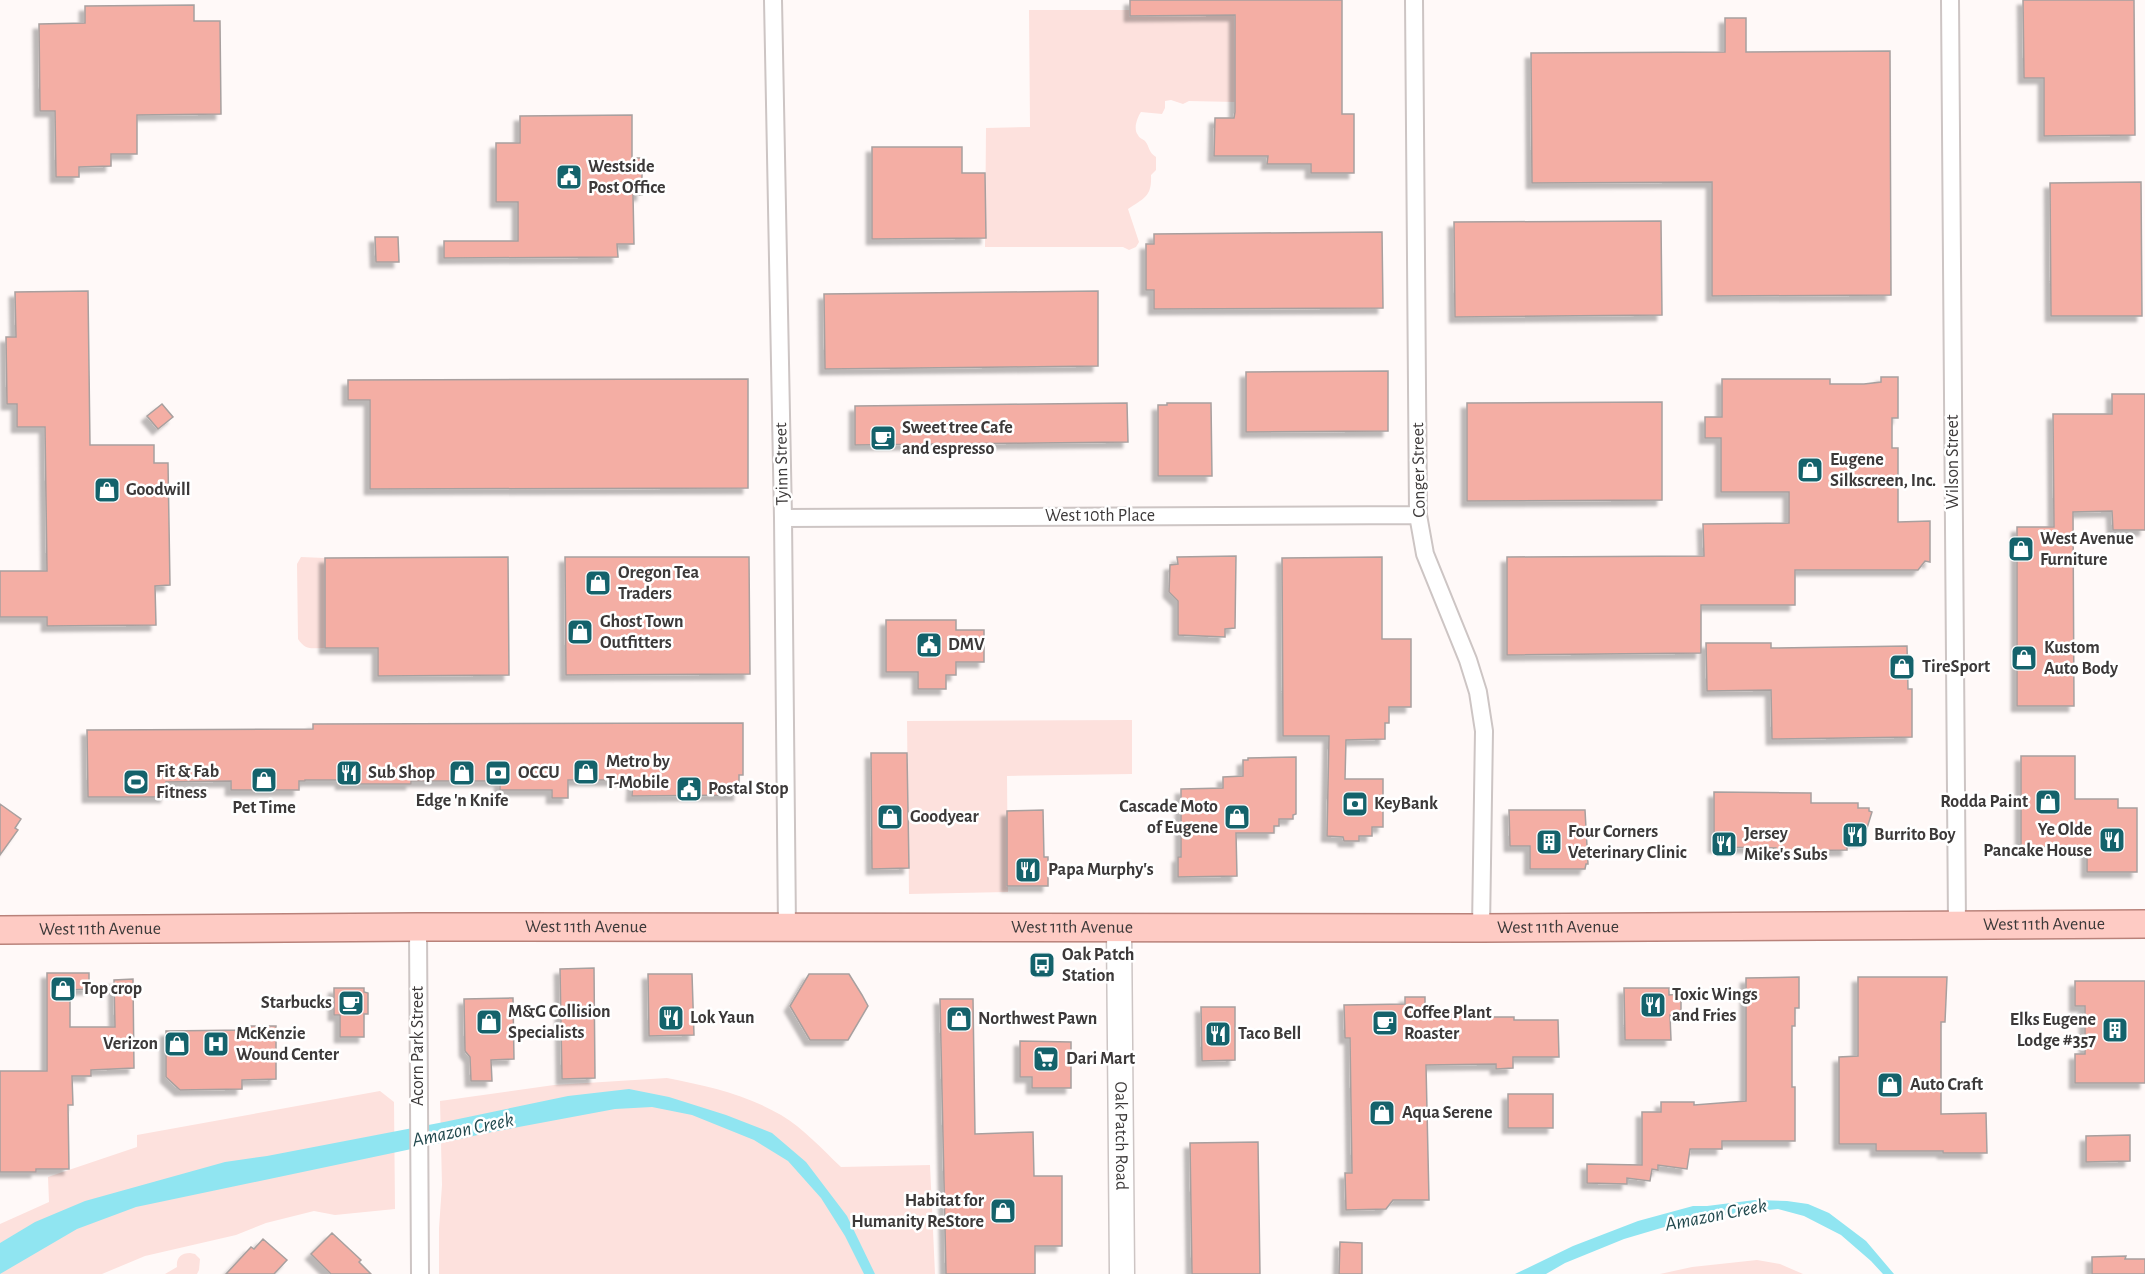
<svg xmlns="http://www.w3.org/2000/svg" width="2145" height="1274" font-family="'Alegreya Sans',sans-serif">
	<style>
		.green { fill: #fde1dd }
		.water { fill: #90e5f1 }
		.building { fill: #f4aea4; stroke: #a8a09f; stroke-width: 1.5; filter: url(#shadow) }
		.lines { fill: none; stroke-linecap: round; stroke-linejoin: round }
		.street-casing { stroke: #cdc5c4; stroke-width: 20 }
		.secondary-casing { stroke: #cdc5c4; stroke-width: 27 }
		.primary-casing { stroke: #b9827a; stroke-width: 30 }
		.street { stroke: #fff; stroke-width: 16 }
		.secondary { stroke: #fff; stroke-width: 24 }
		.primary { stroke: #fecbc4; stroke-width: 27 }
		.labels { text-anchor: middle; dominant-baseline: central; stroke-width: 5; stroke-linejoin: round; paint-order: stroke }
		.poi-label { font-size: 18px; font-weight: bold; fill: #3c3939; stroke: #fff; text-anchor: start }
		.street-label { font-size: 18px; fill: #3c3939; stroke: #fff }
		.water-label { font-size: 20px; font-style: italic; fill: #234a4f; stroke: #fff }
	</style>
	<defs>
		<filter id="shadow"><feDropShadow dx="-5.5" dy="5.5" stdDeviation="1.5" flood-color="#0004"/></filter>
	</defs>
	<rect width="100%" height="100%" fill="#fff9f8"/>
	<path class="green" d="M 1029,10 L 1130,10 L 1130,16 L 1234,15 L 1236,102 L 1189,101 L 1183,104 L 1171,100 L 1165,101 L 1165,108 L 1162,114 L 1141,112 C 1137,118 1133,129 1138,135 C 1139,138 1143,139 1145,141 C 1150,147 1148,152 1156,157 L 1156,170 L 1151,175 C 1152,197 1144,198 1128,209 L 1139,242 L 1136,247 L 1129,250 L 1123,247 L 985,247 L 986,128 L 1030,127 Z
		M 301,557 L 325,558 L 325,648 C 312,648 306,651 298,639 L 297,564 Z
		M 1132,720 L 1132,774 L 1007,776 L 1008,892 L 909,894 L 907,721 Z
		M 667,1078 C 707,1086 745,1094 781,1115 C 803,1128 822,1149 841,1167 L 930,1165 L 935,1274 L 439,1274 L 439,1228 L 442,1185 L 440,1101 L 554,1085 Z
		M 380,1091 L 394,1102 L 395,1209 L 335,1215 L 314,1211 L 266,1223 L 236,1235 L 145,1256 L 102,1274 L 0,1274 L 0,1224 L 49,1202 L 48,1177 L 137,1147 L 137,1135 Z
		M 190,1253 L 195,1254 L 200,1259 L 199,1270 L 197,1274 L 165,1274 L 177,1267 C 176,1258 181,1253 190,1253 Z
		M 1757,1260 L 1780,1264 L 1803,1274 L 1660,1274 L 1692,1267 Z"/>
	<path class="water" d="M 629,1089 L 669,1097 L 726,1115 L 772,1133 L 806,1162 L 847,1216 L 875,1274 L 864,1274 L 845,1236 L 821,1198 L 788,1161 L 754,1140 L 692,1115 L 652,1107 L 615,1109 L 492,1132 L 136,1207 L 77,1229 L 0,1274 L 0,1243 L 35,1222 L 85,1201 L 225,1162 L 267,1156 L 444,1122 L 568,1096 Z
		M 1755,1200 L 1787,1201 L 1808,1204 L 1829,1213 L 1866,1241 L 1894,1274 L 1883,1274 L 1871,1261 L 1841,1235 L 1804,1216 L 1778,1209 L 1739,1213 L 1678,1223 L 1624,1239 L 1565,1263 L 1546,1274 L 1515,1274 L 1573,1246 L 1638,1221 L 1693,1206 L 1707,1206 Z"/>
	<path class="building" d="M 1130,0 L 1342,0 L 1342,114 L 1354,114 L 1354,173 L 1311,173 L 1311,164 L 1267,164 L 1268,156 L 1214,156 L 1215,118 L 1234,118 L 1235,112 L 1235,15 L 1130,16 Z
		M 2023,0 L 2134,0 L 2135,135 L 2044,136 L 2044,78 L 2024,78 Z
		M 194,5 L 194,21 L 220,21 L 221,114 L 137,115 L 137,154 L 111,154 L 111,166 L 79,167 L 79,177 L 56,177 L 55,111 L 40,111 L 39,24 L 85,23 L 85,6 Z
		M 1725,18 L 1746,18 L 1746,52 L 1890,51 L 1891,295 L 1712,296 L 1712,182 L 1532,183 L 1531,53 L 1725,52 Z
		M 632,115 L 632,158 L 642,158 L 642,195 L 633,195 L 634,244 L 617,244 L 618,257 L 444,258 L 444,241 L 518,241 L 518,202 L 496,202 L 496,143 L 520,143 L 520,116 Z
		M 872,147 L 962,147 L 962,173 L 985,173 L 986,238 L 872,239 Z
		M 2141,182 L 2142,316 L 2051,316 L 2050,183 Z
		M 1661,221 L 1662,315 L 1455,317 L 1454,222 Z
		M 1382,232 L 1383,308 L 1154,309 L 1154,290 L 1146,290 L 1146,244 L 1154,244 L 1154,234 Z
		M 375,237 L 398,237 L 399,262 L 376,262 Z
		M 88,291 L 90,445 L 154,445 L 154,463 L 168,463 L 170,585 L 155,586 L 156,625 L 47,626 L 47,617 L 0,617 L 0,571 L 47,571 L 45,427 L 17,427 L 17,404 L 7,404 L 6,337 L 16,337 L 15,292 Z
		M 1098,291 L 1098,366 L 825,369 L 824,294 Z
		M 1388,371 L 1388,431 L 1246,432 L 1246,372 Z
		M 1881,377 L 1898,377 L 1898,418 L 1892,418 L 1892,448 L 1898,448 L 1898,522 L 1930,521 L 1930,562 L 1925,561 L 1918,570 L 1795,570 L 1795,605 L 1701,605 L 1701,653 L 1507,655 L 1507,557 L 1704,556 L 1703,524 L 1789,523 L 1789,492 L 1721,492 L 1721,438 L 1705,438 L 1705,417 L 1722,417 L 1722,379 L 1830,379 L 1830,384 L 1864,384 L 1881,382 Z
		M 748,379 L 748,488 L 370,489 L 370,400 L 348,400 L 348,380 Z
		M 2112,394 L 2145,394 L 2145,530 L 2113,530 L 2112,511 L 2073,512 L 2074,706 L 2017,706 L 2017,527 L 2054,527 L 2053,414 L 2112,414 Z
		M 1662,402 L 1662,500 L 1467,501 L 1467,403 Z
		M 1127,403 L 1128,442 L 855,445 L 855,406 Z
		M 1167,403 L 1211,403 L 1212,476 L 1158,476 L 1158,405 L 1167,405 Z
		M 162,404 L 173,417 L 158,429 L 147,416 Z
		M 1236,556 L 1235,628 L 1225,629 L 1225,637 L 1178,635 L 1178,601 L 1169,592 L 1170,565 L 1178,564 L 1177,557 Z
		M 508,557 L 509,675 L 378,676 L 378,648 L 325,648 L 325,558 Z
		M 565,557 L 749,557 L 750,674 L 566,675 Z
		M 1382,557 L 1382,639 L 1411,639 L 1411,707 L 1389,707 L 1389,723 L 1385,723 L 1385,739 L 1346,740 L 1345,779 L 1383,779 L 1383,827 L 1372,827 L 1372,836 L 1359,836 L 1359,841 L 1344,841 L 1343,837 L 1327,836 L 1329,736 L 1283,736 L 1282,558 Z
		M 886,620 L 956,620 L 956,630 L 984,630 L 984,662 L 956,662 L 956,675 L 946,675 L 946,689 L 918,689 L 918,672 L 886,672 Z
		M 1706,643 L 1771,643 L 1771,648 L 1907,646 L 1908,689 L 1912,689 L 1912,737 L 1772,739 L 1771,690 L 1707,691 Z
		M 743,723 L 743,775 L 739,775 L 739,795 L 632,796 L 633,780 L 568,780 L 568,798 L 552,798 L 552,790 L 500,790 L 500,781 L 411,781 L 411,784 L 341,784 L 341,780 L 305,780 L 305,781 L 299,781 L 299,790 L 231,790 L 231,781 L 166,782 L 166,797 L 88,797 L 87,730 L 313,729 L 313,724 Z
		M 871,753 L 907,753 L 909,868 L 872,869 Z
		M 2021,756 L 2075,756 L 2075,799 L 2118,799 L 2118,808 L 2137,808 L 2137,872 L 2087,872 L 2087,847 L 2021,847 Z
		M 1296,757 L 1296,814 L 1293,815 L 1293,819 L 1279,819 L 1279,826 L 1274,826 L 1274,833 L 1236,833 L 1237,876 L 1178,877 L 1178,857 L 1181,857 L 1181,789 L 1223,788 L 1223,777 L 1243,776 L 1243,760 L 1248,760 L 1248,758 Z
		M 1714,792 L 1811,793 L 1811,803 L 1858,803 L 1858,808 L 1869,808 L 1869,811 L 1872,812 L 1863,841 L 1847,841 L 1847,850 L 1776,851 L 1776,848 L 1714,847 Z
		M 0,804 L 21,819 L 15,828 L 18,830 L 0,855 Z
		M 1043,810 L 1044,857 L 1048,857 L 1048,886 L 1007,886 L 1007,811 Z
		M 1509,810 L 1585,810 L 1588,864 L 1586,864 L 1585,869 L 1530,869 L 1530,846 L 1510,846 Z
		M 594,968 L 595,1078 L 562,1079 L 560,969 Z
		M 47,973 L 89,973 L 89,989 L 70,990 L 70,1027 L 115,1027 L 114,980 L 133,979 L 134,1068 L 91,1070 L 91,1076 L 72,1076 L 73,1105 L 68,1105 L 69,1169 L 36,1169 L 36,1172 L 0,1172 L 0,1071 L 47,1071 Z
		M 648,974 L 692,974 L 694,1035 L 649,1036 Z
		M 809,974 L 849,974 L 862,995 L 868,1006 L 848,1040 L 810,1040 L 790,1006 Z
		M 1799,977 L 1799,1008 L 1795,1008 L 1795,1026 L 1792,1026 L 1792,1087 L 1795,1087 L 1795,1141 L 1722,1141 L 1722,1149 L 1690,1149 L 1687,1169 L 1658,1165 L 1658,1170 L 1652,1169 L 1650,1181 L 1627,1178 L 1627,1184 L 1587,1183 L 1587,1164 L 1642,1165 L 1642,1112 L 1661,1112 L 1661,1102 L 1694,1102 L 1694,1105 L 1746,1101 L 1746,978 Z
		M 1858,977 L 1947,977 L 1945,1022 L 1941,1022 L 1941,1114 L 1986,1113 L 1987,1153 L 1943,1153 L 1943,1151 L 1876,1151 L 1876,1144 L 1839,1144 L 1839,1057 L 1858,1056 Z
		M 2075,981 L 2145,981 L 2145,1083 L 2075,1083 L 2075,1054 L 2085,1054 L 2085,1006 L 2075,1006 Z
		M 334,988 L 364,988 L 364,992 L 368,993 L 368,1014 L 364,1014 L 364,1037 L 340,1037 L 340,1015 L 334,1015 Z
		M 1624,988 L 1669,988 L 1669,995 L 1681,994 L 1681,1015 L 1670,1015 L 1671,1040 L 1625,1040 Z
		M 1405,997 L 1425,997 L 1425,1011 L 1486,1010 L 1486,1017 L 1514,1017 L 1514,1020 L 1558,1020 L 1559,1057 L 1513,1057 L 1513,1068 L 1496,1069 L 1496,1064 L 1426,1065 L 1429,1200 L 1393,1200 L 1386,1209 L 1346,1210 L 1345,1173 L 1352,1173 L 1350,1038 L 1345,1038 L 1344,1005 L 1405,1004 Z
		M 513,998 L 514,1059 L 491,1060 L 492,1081 L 471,1081 L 470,1057 L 465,1051 L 464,999 Z
		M 940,999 L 973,999 L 975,1134 L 1033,1132 L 1034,1176 L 1062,1176 L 1062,1246 L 1035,1246 L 1035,1274 L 946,1274 Z
		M 1201,1007 L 1235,1007 L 1235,1060 L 1202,1061 Z
		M 245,1026 L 276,1026 L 276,1079 L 242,1080 L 242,1089 L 180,1090 L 166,1077 L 166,1031 L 245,1030 Z
		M 1020,1041 L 1071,1042 L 1071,1088 L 1032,1088 L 1032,1077 L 1020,1077 Z
		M 1508,1094 L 1553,1094 L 1553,1128 L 1508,1128 Z
		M 2130,1135 L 2130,1161 L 2086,1162 L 2086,1136 Z
		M 1258,1142 L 1260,1274 L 1192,1274 L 1190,1143 Z
		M 332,1233 L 361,1260 L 359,1262 L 371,1274 L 331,1274 L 311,1254 Z
		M 263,1239 L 287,1260 L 274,1274 L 226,1274 L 251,1247 L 254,1249 Z
		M 1340,1242 L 1362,1243 L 1362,1274 L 1339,1274 Z
		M 2126,1256 L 2125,1259 L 2145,1259 L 2145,1274 L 2092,1274 L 2092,1257 Z"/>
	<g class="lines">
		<g class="street-casing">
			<path id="street" d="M 773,0 L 783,518 L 787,928
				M 1414,0 L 1418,515 L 1425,554 L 1468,660 L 1478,692 L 1484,731 L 1481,928
				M 1950,0 L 1957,924
				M 783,518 L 1418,515
				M 418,927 L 420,1274"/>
		</g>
		<g class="secondary-casing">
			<g id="secondary">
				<path id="s1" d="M 1119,928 L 1122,1274"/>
			</g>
		</g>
		<g class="primary-casing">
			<g id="primary">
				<path id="s2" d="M 0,930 L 418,927 L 1481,928 L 2145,924"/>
			</g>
		</g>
		<use href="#street" class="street"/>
		<use href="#secondary" class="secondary"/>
		<use href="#primary" class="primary"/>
	</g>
	<defs>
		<g id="civic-square" transform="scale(1.35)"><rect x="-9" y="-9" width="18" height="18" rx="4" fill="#14626b" stroke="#fff"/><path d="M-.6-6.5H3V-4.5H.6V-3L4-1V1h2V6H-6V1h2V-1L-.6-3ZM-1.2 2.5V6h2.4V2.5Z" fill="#fff"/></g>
		<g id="cafe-square" transform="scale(1.35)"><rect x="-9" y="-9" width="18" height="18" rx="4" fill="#14626b" stroke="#fff"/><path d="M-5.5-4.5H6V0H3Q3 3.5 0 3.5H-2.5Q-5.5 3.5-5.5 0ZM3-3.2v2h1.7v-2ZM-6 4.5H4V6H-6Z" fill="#fff"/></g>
		<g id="shop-square" transform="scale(1.35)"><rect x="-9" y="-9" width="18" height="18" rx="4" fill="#14626b" stroke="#fff"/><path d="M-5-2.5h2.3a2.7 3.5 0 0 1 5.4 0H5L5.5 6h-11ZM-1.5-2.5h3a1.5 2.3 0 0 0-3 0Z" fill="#fff"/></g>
		<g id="restaurant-square" transform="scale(1.35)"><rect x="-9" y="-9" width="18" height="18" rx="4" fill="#14626b" stroke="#fff"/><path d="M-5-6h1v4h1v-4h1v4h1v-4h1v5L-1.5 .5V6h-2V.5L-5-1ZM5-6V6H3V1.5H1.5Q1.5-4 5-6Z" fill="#fff"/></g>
		<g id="bank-square" transform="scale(1.35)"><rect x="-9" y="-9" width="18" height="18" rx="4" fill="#14626b" stroke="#fff"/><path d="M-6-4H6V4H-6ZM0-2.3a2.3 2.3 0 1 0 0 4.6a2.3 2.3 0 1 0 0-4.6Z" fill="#fff"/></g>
		<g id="stadium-square" transform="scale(1.35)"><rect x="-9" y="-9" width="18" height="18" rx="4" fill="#14626b" stroke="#fff"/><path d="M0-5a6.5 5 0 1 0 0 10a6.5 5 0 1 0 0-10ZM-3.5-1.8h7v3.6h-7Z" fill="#fff"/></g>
		<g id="building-square" transform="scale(1.35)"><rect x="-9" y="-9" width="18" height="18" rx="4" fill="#14626b" stroke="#fff"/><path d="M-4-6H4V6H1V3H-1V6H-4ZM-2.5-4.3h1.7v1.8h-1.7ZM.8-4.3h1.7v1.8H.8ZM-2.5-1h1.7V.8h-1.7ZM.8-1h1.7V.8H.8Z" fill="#fff"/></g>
		<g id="bus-square" transform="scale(1.35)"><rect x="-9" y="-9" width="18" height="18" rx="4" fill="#14626b" stroke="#fff"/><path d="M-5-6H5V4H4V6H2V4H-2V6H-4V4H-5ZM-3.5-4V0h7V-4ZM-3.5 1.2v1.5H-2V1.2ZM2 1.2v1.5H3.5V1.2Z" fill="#fff"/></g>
		<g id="hospital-square" transform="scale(1.35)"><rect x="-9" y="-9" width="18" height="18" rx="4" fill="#14626b" stroke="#fff"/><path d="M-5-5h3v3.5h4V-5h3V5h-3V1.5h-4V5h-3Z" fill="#fff"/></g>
		<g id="supermarket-square" transform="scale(1.35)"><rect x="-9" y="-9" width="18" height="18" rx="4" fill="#14626b" stroke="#fff"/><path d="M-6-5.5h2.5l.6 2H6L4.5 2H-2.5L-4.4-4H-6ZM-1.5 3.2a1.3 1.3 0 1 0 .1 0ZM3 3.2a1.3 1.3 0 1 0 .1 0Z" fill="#fff"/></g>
	</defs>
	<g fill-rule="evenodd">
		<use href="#civic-square" x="569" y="177"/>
		<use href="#cafe-square" x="883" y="438"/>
		<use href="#shop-square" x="1810" y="470"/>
		<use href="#shop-square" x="107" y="490"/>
		<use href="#shop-square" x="2021" y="549"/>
		<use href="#shop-square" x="598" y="583"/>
		<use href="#shop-square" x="580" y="632"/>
		<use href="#civic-square" x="929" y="645"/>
		<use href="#shop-square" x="2024" y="658"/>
		<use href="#shop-square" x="1902" y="667"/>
		<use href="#shop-square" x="586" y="772"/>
		<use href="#restaurant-square" x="349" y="773"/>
		<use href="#shop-square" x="462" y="773"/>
		<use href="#bank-square" x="498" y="773"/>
		<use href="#shop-square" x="264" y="780"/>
		<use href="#stadium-square" x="136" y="782"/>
		<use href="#civic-square" x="689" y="789"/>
		<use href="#shop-square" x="2048" y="802"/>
		<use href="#bank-square" x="1355" y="804"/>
		<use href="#shop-square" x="890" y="817"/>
		<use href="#shop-square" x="1237" y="817"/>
		<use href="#restaurant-square" x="1855" y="835"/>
		<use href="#restaurant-square" x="2112" y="840"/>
		<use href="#building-square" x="1549" y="842"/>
		<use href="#restaurant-square" x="1724" y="844"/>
		<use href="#restaurant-square" x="1028" y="870"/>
		<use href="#bus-square" x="1042" y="965"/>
		<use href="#shop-square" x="63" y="989"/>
		<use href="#cafe-square" x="351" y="1003"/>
		<use href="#restaurant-square" x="1653" y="1005"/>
		<use href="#restaurant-square" x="671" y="1018"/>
		<use href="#shop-square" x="959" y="1019"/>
		<use href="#shop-square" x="489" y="1022"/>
		<use href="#cafe-square" x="1385" y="1023"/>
		<use href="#building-square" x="2115" y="1030"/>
		<use href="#restaurant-square" x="1218" y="1034"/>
		<use href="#shop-square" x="177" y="1044"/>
		<use href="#hospital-square" x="216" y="1044"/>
		<use href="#supermarket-square" x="1046" y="1059"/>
		<use href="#shop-square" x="1890" y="1085"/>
		<use href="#shop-square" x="1382" y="1113"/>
		<use href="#shop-square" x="1003" y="1211"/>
	</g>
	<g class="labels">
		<g class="poi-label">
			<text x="588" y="167">Westside<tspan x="588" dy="21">Post Office</tspan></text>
			<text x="902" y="428">Sweet tree Cafe<tspan x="902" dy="21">and espresso</tspan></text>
			<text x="1830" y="460">Eugene<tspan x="1830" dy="21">Silkscreen, Inc.</tspan></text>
			<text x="126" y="490">Goodwill</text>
			<text x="2040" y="539">West Avenue<tspan x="2040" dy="21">Furniture</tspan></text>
			<text x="618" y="573">Oregon Tea<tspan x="618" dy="21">Traders</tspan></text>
			<text x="600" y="622">Ghost Town<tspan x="600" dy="21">Outfitters</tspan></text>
			<text x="948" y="645">DMV</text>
			<text x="2044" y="648">Kustom<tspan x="2044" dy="21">Auto Body</tspan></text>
			<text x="1922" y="667">TireSport</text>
			<text x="606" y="762">Metro by<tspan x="606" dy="21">T-Mobile</tspan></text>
			<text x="156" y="772">Fit &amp; Fab<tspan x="156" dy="21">Fitness</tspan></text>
			<text x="368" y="773">Sub Shop</text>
			<text x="518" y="773">OCCU</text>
			<text x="708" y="789">Postal Stop</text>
			<text x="462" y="801" text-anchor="middle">Edge 'n Knife</text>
			<text x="2028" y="802" text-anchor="end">Rodda Paint</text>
			<text x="1374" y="804">KeyBank</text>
			<text x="1218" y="807" text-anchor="end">Cascade Moto<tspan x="1218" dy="21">of Eugene</tspan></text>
			<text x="264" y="808" text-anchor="middle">Pet Time</text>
			<text x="910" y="817">Goodyear</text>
			<text x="2092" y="830" text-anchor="end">Ye Olde<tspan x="2092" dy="21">Pancake House</tspan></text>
			<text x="1568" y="832">Four Corners<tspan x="1568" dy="21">Veterinary Clinic</tspan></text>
			<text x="1744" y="834">Jersey<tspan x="1744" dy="21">Mike's Subs</tspan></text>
			<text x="1874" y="835">Burrito Boy</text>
			<text x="1048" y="870">Papa Murphy's</text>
			<text x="1062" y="955">Oak Patch<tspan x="1062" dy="21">Station</tspan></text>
			<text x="82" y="989">Top crop</text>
			<text x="1672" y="995">Toxic Wings<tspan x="1672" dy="21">and Fries</tspan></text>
			<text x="332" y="1003" text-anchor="end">Starbucks</text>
			<text x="508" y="1012">M&amp;G Collision<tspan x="508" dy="21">Specialists</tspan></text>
			<text x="1404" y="1013">Coffee Plant<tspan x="1404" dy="21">Roaster</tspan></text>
			<text x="690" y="1018">Lok Yaun</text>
			<text x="978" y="1019">Northwest Pawn</text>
			<text x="2096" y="1020" text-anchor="end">Elks Eugene<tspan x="2096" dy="21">Lodge #357</tspan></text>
			<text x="236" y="1034">McKenzie<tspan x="236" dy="21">Wound Center</tspan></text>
			<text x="1238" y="1034">Taco Bell</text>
			<text x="158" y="1044" text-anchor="end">Verizon</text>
			<text x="1066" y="1059">Dari Mart</text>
			<text x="1910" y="1085">Auto Craft</text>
			<text x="1402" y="1113">Aqua Serene</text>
			<text x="984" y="1201" text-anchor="end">Habitat for<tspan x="984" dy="21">Humanity ReStore</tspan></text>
		</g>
		<g class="street-label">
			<text transform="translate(1953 462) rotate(-90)">Wilson Street</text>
			<text transform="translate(782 464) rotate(-91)">Tyinn Street</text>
			<text transform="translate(1419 470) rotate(-91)">Conger Street</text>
			<text x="1100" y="516">West 10th Place</text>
			<text stroke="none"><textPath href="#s2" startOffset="2044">West 11th Avenue</textPath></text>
			<text stroke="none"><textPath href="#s2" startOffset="586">West 11th Avenue</textPath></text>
			<text stroke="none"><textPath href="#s2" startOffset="1072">West 11th Avenue</textPath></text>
			<text stroke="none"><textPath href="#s2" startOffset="1558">West 11th Avenue</textPath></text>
			<text stroke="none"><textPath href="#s2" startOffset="100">West 11th Avenue</textPath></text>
			<text transform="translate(418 1046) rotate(-90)">Acorn Park Street</text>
			<text stroke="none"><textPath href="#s1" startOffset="208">Oak Patch Road</textPath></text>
		</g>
		<g class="water-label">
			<text transform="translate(463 1130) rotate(-12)">Amazon Creek</text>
			<text transform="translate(1716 1215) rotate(-11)">Amazon Creek</text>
		</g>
	</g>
</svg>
